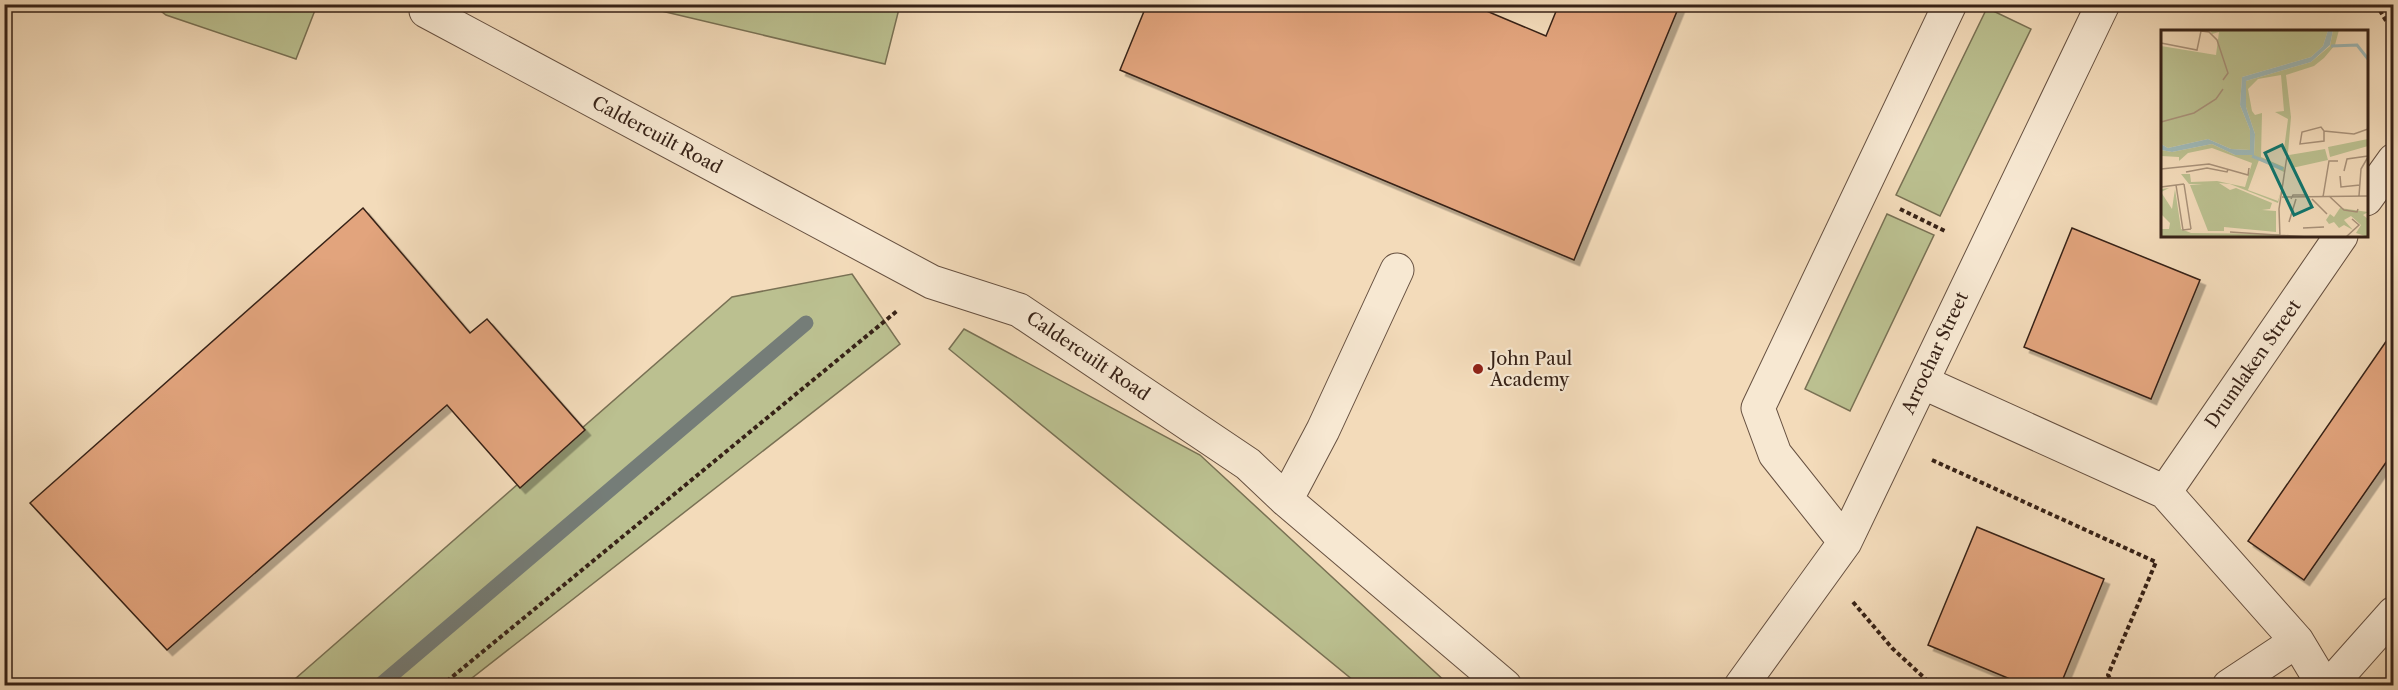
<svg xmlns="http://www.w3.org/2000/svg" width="2398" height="690" font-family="'Libre Caslon Text',serif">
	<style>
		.green { fill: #bbc090; stroke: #797154; stroke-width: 1.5 }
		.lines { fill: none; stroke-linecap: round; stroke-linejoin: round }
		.stream { stroke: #757d78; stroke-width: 15 }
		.building { fill: #e2a47d; stroke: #372217; stroke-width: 1.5; filter: url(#shadow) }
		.minor-casing { stroke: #665040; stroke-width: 35 }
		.path { stroke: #372217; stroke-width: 4; stroke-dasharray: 4.5 3; stroke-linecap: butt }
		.minor { stroke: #f7e8d2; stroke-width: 33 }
		.poi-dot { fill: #8f2418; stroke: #f7e8d2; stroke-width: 2 }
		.labels { text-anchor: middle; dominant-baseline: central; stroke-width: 4.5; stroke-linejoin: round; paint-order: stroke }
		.street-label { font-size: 18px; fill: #372217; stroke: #f7e8d2 }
		.poi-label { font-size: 18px; fill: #372217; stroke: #f7e8d2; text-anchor: start }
		.inset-river { fill: none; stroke: #9eb9b8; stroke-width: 3 }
		.inset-road { fill: none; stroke: #a89179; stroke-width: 1.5 }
		.view { fill: #0f766e; fill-opacity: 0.15; stroke: #0f766e; stroke-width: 3 }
		.inset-edge { fill: none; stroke: #372217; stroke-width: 3 }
	</style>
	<defs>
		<filter id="shadow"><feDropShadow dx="5.5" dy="5.5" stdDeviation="0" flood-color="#0004"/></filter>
	</defs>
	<rect width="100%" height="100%" fill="#f3dbba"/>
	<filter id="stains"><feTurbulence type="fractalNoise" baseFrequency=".00333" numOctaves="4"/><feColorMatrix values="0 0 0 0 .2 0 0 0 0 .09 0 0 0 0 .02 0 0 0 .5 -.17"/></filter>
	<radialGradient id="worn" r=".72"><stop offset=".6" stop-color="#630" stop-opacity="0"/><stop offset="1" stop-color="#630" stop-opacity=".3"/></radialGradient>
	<path class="green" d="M 153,5 L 317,5 L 296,59 L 166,15 Z
		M 636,5 L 900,4 L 900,5 L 885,64 Z
		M 1987,8 L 2031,29 L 1940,216 L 1896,195 Z
		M 1887,214 L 1934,235 L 1850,411 L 1805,389 Z
		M 852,274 L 900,344 L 463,685 L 287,686 L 732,297 Z
		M 964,329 L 1200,455 L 1449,685 L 1359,685 L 949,349 Z"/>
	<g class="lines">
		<path class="stream" d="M 379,686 L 806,323"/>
	</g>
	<path class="building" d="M 1147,4 L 1470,4 L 1546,36 L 1559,4 L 1680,4 L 1574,260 L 1120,70 Z
		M 363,208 L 470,333 L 487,319 L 585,430 L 520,488 L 447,405 L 167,650 L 30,503 Z
		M 2072,228 L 2200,280 L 2151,399 L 2024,347 Z
		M 2394,330 L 2394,451 L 2304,580 L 2248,541 Z
		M 1977,527 L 2104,579 L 2060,686 L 2027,686 L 1928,645 Z"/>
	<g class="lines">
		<g class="minor-casing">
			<path id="minor" d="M 426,11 L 932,282 L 1019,310 L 1248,464 L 1286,500 L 1505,686
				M 2366,199 L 2394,160
				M 1922,382 L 2165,492 L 2297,641 L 2324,686
				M 2165,492 L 2341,236
				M 1286,500 L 1323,430 L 1397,270
				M 1845,542 L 1775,454 L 1758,408 L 1950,4
				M 1741,686 L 1845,542 L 2103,4
				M 2229,686 L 2297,641
				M 2329,686 L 2394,613"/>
		</g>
		<path class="path" d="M 2376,4 L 2394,34
			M 1900,209 L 1947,232
			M 1932,460 L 2156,562 L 2108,675 L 2115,686
			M 1853,602 L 1892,648 L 1933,686
			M 441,686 L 897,311"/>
		<use href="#minor" class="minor"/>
	</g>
	<circle class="poi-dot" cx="1478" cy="369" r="6"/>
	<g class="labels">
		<g class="street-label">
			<text transform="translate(657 135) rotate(28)">Caldercuilt Road</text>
			<text transform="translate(1935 353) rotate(-65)">Arrochar Street</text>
			<text transform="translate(1088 356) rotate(34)">Caldercuilt Road</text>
			<text transform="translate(2253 364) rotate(-55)">Drumlaken Street</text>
		</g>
		<g class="poi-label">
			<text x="1490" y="359">John Paul<tspan x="1490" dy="21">Academy</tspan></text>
		</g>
	</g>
	<g transform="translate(2161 30)">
		<rect width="207" height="207" fill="#f3dbba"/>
		<path d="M 49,0 L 167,0 L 162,16 L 150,27 L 81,47 L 79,75 L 89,100 L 89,120 L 70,119 L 47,109 L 7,118 L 0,114 L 0,16 L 55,25 L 58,2 L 51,4 ZM 172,0 L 178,0 L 174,15 L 163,28 L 153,36 L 125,45 L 130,87 L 127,123 L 123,119 L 127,89 L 114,82 L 123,81 L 120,45 L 97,49 L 87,59 L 91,81 L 94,85 L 101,83 L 100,127 L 123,137 L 123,142 L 98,130 L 87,160 L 117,171 L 125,144 L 117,173 L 69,154 L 58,153 L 69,160 L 75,158 L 111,173 L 109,179 L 101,180 L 115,181 L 115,202 L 63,197 L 63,201 L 47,201 L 29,155 L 42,154 L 28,154 L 20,144 L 29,144 L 30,152 L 56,151 L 84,157 L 91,133 L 51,118 L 27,123 L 18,131 L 18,127 L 0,126 L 0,120 L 11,122 L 51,114 L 74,125 L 93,125 L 94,104 L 85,77 L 85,51 L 150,32 L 169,16 ZM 207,109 L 207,116 L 169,127 L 167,117 ZM 164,119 L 167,130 L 131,138 L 128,125 ZM 8,158 L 0,162 L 11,179 L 14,159 L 20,199 L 30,203 L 118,204 L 118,207 L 0,207 L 0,199 L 8,199 L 9,193 L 0,184 L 0,159 ZM 179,178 L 207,182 L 202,185 L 207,189 L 207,207 L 195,203 L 200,195 L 190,186 L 183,190 L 192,200 L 183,195 L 178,198 L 173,192 L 168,194 L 165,190 L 169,184 L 173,187 Z" fill="#bbc090"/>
		<path d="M 167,0 L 172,0 L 169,15 L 150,32 L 85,51 L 85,77 L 94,104 L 93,125 L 74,125 L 51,114 L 11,122 L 0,120 L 0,114 L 7,118 L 47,109 L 70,119 L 89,120 L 89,100 L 79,75 L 81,47 L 150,27 L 162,16 Z" fill="#9eb9b8"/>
		<path class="inset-river" d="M 170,16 L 196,15 L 207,29M 91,126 L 122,139"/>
		<path class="inset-road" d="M 40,1 L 48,2 L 56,10 L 67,43 L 62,50M 0,13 L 36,20 L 40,1M 0,92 L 33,83 L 55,69 L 62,59M 163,101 L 163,111 L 139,114 L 141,102 L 160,97 L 163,101 L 193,104 L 207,99M 0,139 L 48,134 L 87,145 L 88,138M 183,141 L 186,129 L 207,126M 25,142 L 46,138 L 66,142 L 67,139M 179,146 L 180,157 L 199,155M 23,154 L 30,199M 15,155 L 22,200 L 30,199M 0,157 L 23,154M 168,166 L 183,180 L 196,182 L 197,179M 198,166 L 200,139 L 207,127M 121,167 L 207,166M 162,167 L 168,131 L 177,131M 130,169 L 132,165 L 146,165 L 148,169M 151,169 L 166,184M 128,192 L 135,169M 142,198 L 163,197M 69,202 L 147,207M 119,207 L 118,179 L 126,126M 185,207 L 198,195 L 191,189"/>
		<path class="view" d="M 121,115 L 151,177 L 133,185 L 104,123 Z"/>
		<rect width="207" height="207" class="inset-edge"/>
	</g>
	<rect width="2398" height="690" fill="none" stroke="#f3dbba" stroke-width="24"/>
	<rect x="6" y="6" width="2386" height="678" fill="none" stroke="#372217" stroke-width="3"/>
	<rect x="12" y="12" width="2374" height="666" fill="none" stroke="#372217" stroke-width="1.5"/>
	<rect width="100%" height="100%" filter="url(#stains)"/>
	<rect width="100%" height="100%" fill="url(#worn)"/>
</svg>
